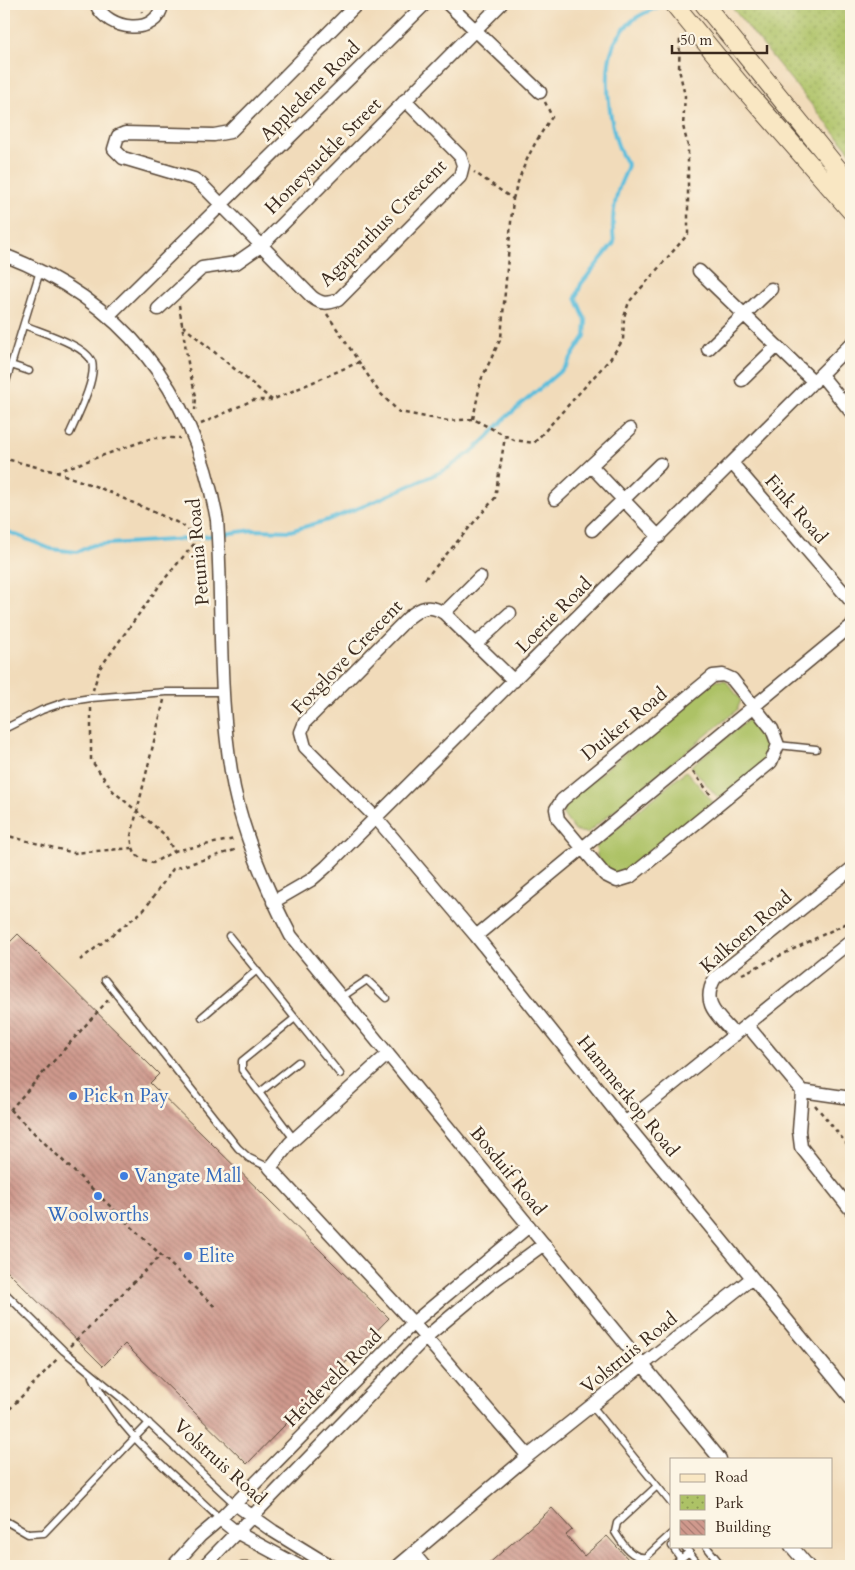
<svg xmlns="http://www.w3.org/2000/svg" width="855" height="1570" font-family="Cardo,serif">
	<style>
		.grass { fill: #adc266; stroke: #747642 }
		.park { fill: url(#park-dots); stroke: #747642 }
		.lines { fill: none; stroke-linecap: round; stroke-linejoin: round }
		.stream { stroke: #5dbedc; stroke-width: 4 }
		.building { fill: url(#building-back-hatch) }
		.lane-casing { stroke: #564535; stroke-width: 9 }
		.street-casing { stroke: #564535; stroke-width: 15 }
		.secondary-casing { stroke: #564535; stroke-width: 20 }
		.path { stroke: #564535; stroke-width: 2.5; stroke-dasharray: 4 4; stroke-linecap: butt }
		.lane { stroke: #fff; stroke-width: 6 }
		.street { stroke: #fff; stroke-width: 12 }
		.secondary { stroke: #f9e7c3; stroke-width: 18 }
		.shop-dot { fill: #3f7fe0; stroke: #fcf5e5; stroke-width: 2 }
		.labels { text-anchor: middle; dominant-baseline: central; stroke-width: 5; stroke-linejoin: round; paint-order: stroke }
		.street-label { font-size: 19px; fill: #3b2a1e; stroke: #fcf5e5 }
		.shop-label { font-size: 19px; fill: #366cbe; stroke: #fcf5e5; text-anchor: start }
	</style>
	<defs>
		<pattern id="park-dots" width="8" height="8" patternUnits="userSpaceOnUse" patternTransform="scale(1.25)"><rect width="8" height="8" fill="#adc266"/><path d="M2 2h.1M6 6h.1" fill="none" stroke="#8e9e53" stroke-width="1.8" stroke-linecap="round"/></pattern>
		<pattern id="building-back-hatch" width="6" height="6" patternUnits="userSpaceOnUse" patternTransform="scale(1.25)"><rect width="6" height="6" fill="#cf998d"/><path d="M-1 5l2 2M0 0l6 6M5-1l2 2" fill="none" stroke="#a97d73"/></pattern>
	</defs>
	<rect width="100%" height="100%" fill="#fcf5e5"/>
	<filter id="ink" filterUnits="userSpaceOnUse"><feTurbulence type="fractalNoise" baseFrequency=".02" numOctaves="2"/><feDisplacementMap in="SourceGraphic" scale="10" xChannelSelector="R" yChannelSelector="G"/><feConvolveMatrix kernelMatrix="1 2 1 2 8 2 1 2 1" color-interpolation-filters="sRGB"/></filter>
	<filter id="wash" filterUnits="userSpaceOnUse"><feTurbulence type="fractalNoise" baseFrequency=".0096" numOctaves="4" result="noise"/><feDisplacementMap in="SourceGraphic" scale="20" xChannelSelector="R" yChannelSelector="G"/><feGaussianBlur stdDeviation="1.12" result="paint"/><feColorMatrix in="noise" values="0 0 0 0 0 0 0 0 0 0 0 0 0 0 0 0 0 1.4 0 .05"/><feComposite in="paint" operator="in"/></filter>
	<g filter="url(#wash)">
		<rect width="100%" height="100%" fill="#f1dbba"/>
		<path class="grass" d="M 725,680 L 741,700 L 737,710 L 587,833 L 575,831 L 563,815 L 564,803 L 714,681 Z
			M 755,718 L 772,737 L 771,757 L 719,799 L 691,766 L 747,721 Z
			M 686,771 L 714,803 L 627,873 L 611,873 L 597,857 L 596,846 Z"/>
		<path class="park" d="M 729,4 L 851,4 L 851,153 Z"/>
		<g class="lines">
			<path class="stream" d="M 4,530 L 51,549 L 77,552 L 93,545 L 187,539 L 253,530 L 290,531 L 328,520 L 366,505 L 445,470 L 470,453 L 487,438 L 503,420 L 565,367 L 585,336 L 586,321 L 576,298 L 581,284 L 614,243 C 612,228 613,210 617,195 C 619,184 625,176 628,165 C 610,141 602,75 613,47 C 615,40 621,33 625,28 C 635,15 651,11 664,4"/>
		</g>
		<g id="blocks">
			<path class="building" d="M 18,934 L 159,1074 L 150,1083 L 389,1318 L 247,1464 L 125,1344 L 103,1366 L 4,1268 L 4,948 Z
				M 552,1508 L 572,1530 L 566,1535 L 584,1556 L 607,1536 L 628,1559 L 620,1566 L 486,1566 Z"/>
		</g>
	</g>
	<g filter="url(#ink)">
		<use href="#blocks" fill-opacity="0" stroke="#564535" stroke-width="1"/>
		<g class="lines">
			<g class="lane-casing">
				<path id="lane" d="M 24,325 C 40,332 86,345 92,362 C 97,378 77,417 70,433
					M 11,365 L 29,371
					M 4,388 L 40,271
					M 4,729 L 42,710 L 65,702 L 91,698 L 166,692 L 223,692
					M 778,745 L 816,749
					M 229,936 L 340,1074
					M 105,980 L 238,1148 L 249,1158 L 270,1168
					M 342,997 L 367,980 L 386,998
					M 202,1017 L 257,970
					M 259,1093 L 298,1062
					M 294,1139 L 242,1070 L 242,1061 L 295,1018
					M 4,1292 L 64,1351 L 125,1401 L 235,1504
					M 93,1377 C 120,1435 175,1475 220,1519
					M 592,1406 L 671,1503
					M 657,1486 L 617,1523 L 615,1532 C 622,1543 631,1559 646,1557 L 671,1534
					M 4,1520 L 28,1534 L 44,1533 L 149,1423
					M 672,1546 L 681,1559
					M 684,1546 L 700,1566
					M 706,1546 L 722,1566
					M 242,1566 L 250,1566
					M 672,1566 L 689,1552"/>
			</g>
			<g class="street-casing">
				<path id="street" d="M 96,4 C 107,31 158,37 162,4
					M 357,4 L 230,132 L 214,135 L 125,133 L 118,136 L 114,149 L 123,158 L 194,179 L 200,183 L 312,297 C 321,304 327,304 338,300 L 460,177 L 463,165 L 460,156 L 405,100
					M 448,4 L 540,92
					M 4,255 C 126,302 194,392 217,520 C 223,609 217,701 234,788 C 245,840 267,890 291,936 L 720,1459
					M 699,271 L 814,382
					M 158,309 L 202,268 L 236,263 L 262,245 L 501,4
					M 109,315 L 425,4
					M 708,349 L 771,289
					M 821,375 L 851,412
					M 742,380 L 777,346
					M 732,463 L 851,601
					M 591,466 L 659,537
					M 555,499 L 630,429
					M 592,530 L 660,464
					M 444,613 L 480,577
					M 476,644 L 510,613
					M 723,675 L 732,679 L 772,729 L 778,745 L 771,762 L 630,877 L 617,881 L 605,875 L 558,819 L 556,809 L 562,800 L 713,676 Z
					M 514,681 L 444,613 C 429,604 421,607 408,618 L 305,722 L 301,732 L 305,747 L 376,818 L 476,936 L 625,1123 L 851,1398
					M 273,902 L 311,880 L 326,867 L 851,344
					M 476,936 L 851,626
					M 747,1025 L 802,1091 L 851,1098
					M 735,1035 C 718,1016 700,1004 715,978 L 851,869
					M 388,1054 L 290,1143 L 270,1168 L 413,1323 L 528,1456
					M 802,1091 L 799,1131 L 801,1147 L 851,1210
					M 625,1123 L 851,941
					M 235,1504 L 273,1531 L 330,1566
					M 220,1519 L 236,1532 L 299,1566
					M 791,1546 L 808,1566
					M 413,1553 L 424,1566
					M 173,1566 L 200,1536 L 220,1519 L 413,1323 L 529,1226
					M 204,1566 L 425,1338 L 492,1282 L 544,1244
					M 398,1566 L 528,1456 L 752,1278"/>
			</g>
			<g class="secondary-casing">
				<path id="secondary" d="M 674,4 L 738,82 L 851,211
					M 704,4 L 851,185"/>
			</g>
			<path class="path" d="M 138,4 L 142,12
				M 513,199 C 521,168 534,142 552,117 L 545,102
				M 179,305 L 189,369 L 196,396 L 195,410
				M 327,314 L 379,392 L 399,412 L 448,421 L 473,419 L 514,440 L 534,443 L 610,359 L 623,340 L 624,317 L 629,302 L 688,234 L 688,146 L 683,126 L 685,96 L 679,69 L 680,36
				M 183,326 L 272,400
				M 473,419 L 481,380 L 501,338 L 513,199 L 474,172
				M 201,424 L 253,400 L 272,400 L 359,362
				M 4,454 L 10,460 L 56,472 L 152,438 L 180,438
				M 56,472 L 100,488 L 176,522 C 187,528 193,531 194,544 L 162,582 L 100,668 L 93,690
				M 425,579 L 495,498 L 505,437
				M 164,700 L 131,836 C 133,854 136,858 153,863 L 174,851
				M 91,708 L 91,760 L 113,791 L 165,835 L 174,851 L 235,839
				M 693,772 L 711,795
				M 4,832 L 12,837 L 74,853 L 132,848
				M 80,960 L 144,910 L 173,869 L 238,849
				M 742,974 L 851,921
				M 4,1104 L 217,1309
				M 815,1105 L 851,1149
				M 10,1110 L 109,999
				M 70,1346 L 161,1255
				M 4,1415 L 59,1357"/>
			<use href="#lane" class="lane"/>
			<use href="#street" class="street"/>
			<use href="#secondary" class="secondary"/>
		</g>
	</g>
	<g class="shop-dot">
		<circle cx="73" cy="1096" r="5"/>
		<circle cx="124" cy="1176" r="5"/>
		<circle cx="98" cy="1196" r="5"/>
		<circle cx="188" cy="1256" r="5"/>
	</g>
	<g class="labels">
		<g class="street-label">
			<text transform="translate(310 91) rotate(-45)">Appledene Road</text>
			<text transform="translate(323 156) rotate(-45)">Honeysuckle Street</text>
			<text transform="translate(383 223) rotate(-45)">Agapanthus Crescent</text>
			<text transform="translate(796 509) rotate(49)">Fink Road</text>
			<text transform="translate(198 552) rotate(-95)">Petunia Road</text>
			<text transform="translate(554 615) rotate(-45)">Loerie Road</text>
			<text transform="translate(347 657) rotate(-46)">Foxglove Crescent</text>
			<text transform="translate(624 724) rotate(-39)">Duiker Road</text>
			<text transform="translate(746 932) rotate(-41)">Kalkoen Road</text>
			<text transform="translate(628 1096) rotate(51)">Hammerkop Road</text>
			<text transform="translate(508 1171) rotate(51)">Bosduif Road</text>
			<text transform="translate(629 1353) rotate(-39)">Volstruis Road</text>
			<text transform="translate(333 1378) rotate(-45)">Heideveld Road</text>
			<text transform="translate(220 1462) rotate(42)">Volstruis Road</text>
		</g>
		<g class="shop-label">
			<text x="83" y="1096">Pick n Pay</text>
			<text x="134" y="1176">Vangate Mall</text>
			<text x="98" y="1215" text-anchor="middle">Woolworths</text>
			<text x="198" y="1256">Elite</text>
		</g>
	</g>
	<rect width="855" height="1570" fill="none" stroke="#fcf5e5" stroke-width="20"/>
	<rect x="670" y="1458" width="162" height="90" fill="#fcf5e5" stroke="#afa495"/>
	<rect x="680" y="1474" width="25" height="8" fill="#f9e7c3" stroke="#afa495"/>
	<text x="715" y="1482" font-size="15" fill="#3b2a1e">Road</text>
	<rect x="680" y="1495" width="25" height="15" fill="url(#park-dots)" stroke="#afa495"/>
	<text x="715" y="1508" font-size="15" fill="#3b2a1e">Park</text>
	<rect x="680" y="1520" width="25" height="15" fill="url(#building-back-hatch)" stroke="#afa495"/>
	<text x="715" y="1532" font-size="15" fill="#3b2a1e">Building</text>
	<path d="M672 45v8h95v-8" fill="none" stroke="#3b2a1e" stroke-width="2.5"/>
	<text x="680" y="45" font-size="15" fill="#3b2a1e" stroke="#fcf5e5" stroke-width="4" paint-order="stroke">50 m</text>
</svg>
